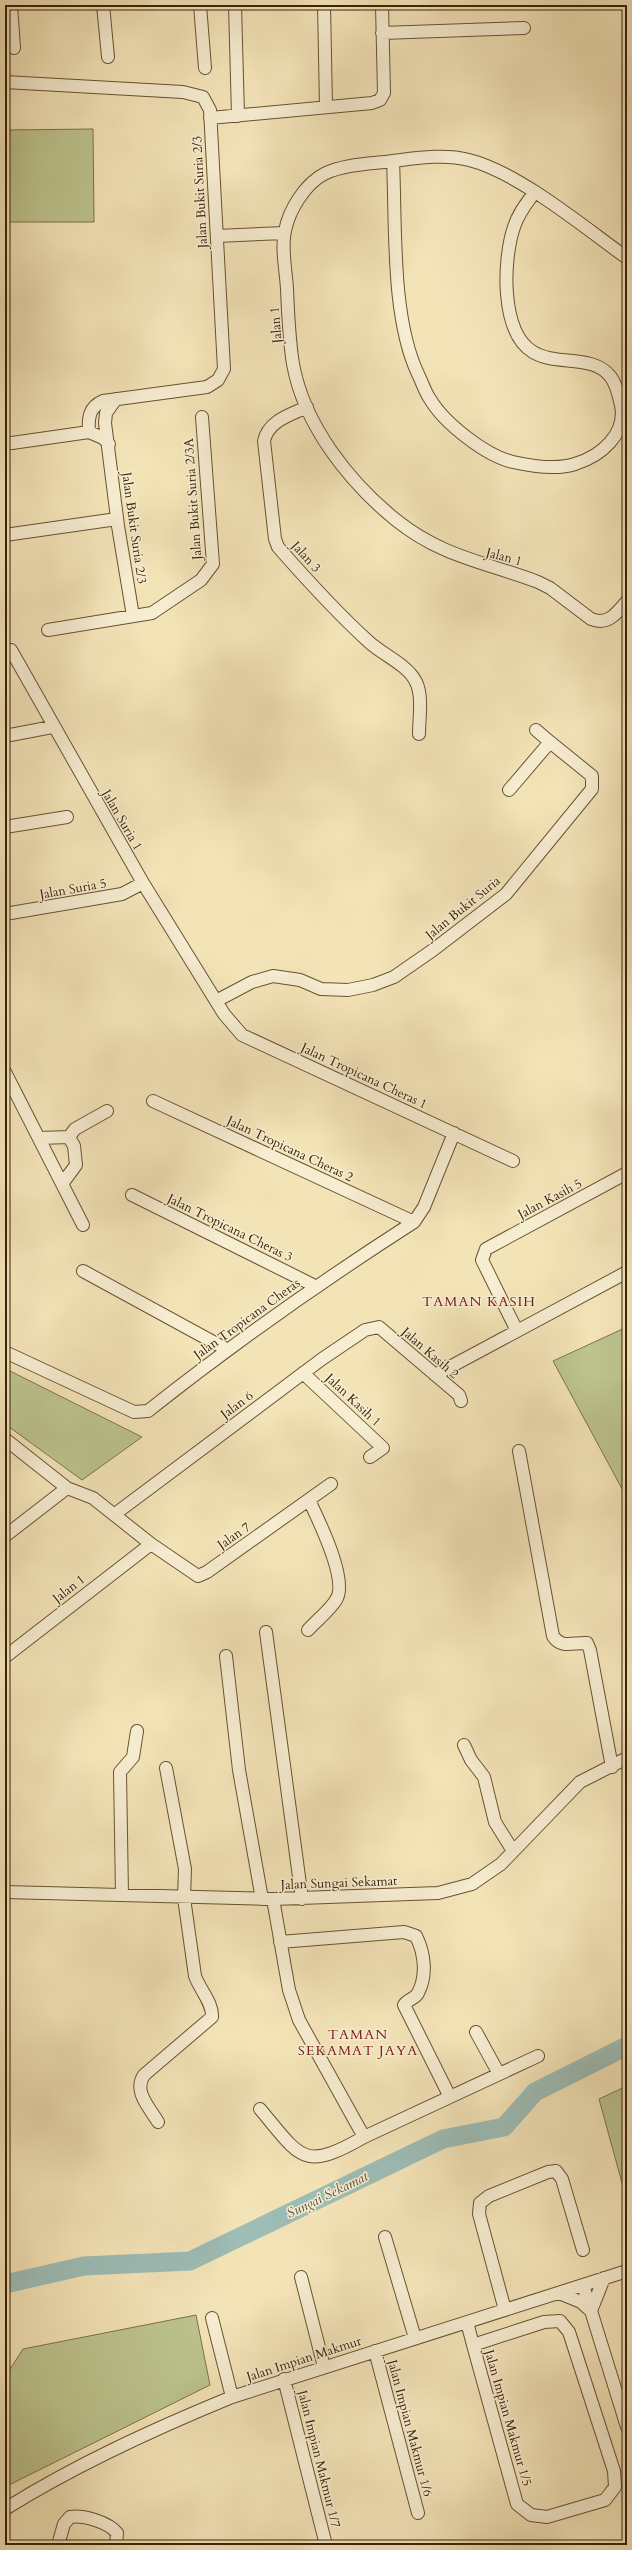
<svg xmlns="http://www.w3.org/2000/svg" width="632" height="2550" font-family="Cardo,serif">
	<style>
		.green { fill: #bdc48e; stroke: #7c734b }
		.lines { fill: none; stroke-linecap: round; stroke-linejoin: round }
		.river { stroke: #9dbdb6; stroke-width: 19 }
		.street-casing { stroke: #685234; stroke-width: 14 }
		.street { stroke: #f7edd1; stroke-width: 12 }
		.labels { text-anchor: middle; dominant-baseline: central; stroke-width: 3; stroke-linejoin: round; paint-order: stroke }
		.street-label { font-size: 13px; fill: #3a2208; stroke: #f7edd1 }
		.neighbourhood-label { font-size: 14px; letter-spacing: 1px; fill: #7a1f14; stroke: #f7edd1 }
		.water-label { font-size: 14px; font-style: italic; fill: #58503c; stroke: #f7edd1 }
	</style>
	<rect width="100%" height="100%" fill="#f3e4b8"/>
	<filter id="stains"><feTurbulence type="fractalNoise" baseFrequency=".005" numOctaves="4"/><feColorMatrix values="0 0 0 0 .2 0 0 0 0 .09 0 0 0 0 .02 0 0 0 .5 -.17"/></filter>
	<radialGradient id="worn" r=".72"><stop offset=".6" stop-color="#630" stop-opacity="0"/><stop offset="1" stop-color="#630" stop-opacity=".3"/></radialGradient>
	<path class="green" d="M 93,129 L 94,222 L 5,222 L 5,130 Z
		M 627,1327 L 627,1498 L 553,1361 Z
		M 5,1369 L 6,1369 L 142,1437 L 82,1480 L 5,1424 Z
		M 627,2086 L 627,2201 L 599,2099 Z
		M 196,2315 L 210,2385 L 5,2487 L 5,2377 L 23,2349 Z"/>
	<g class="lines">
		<path class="river" d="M 5,2284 L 84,2266 L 190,2261 L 443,2139 L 504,2127 L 535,2092 L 627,2046"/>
		<g class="street-casing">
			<path id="street" d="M 11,5 L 14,48
				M 103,5 L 108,57
				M 200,5 L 205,68
				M 235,5 L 238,116
				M 324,5 L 326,106
				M 382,33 L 524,28
				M 5,82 L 183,92 L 203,97 L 210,110 L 224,369 L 218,380 L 207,387 L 103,401 C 89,407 88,418 89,432
				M 210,118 L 372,103 L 380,100 L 384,93 L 382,5
				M 393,161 C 396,225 391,317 418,374 C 422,382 425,392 430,399 C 444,423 486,456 513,462 C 531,466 557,470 575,464 C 601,456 627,434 621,405 C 619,396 616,383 610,376 C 592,354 556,366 533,352 C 500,332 503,259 514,227 C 518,214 526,204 534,193
				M 217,236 L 284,233
				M 627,258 C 585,228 518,172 469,160 C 442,153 412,159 385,162 C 366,164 342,165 324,174 C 305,184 289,210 285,231 C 281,248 286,271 287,289 C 288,314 289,339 293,364 C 304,425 349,482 396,520 C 442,557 485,562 538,582 L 550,588 L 591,619 C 608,626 617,613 627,601
				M 116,399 L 106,413 L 105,423 L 118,526 L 133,616
				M 307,407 C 290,415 268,421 264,441 L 275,539 L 278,547 C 307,580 337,613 369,642 C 383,655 408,665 416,682 C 423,696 419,719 419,734
				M 5,444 L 89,432 L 103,438 L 109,444
				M 5,535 L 117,519
				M 48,630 L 152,613 L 201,580 L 213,564 L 202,417
				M 5,651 L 11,650 L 143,883 L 224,1014 L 242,1035 L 513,1161
				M 536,730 L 550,742
				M 5,736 L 52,727
				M 5,827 L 67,817
				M 5,914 L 122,894 L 143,883
				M 216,1001 L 252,982 L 273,976 L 300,980 L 321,989 L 348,990 L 373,985 L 394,977 L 433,950 L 506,894 L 592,789 L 592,776 L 550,742 L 509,790
				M 5,1072 L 83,1225
				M 153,1101 L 414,1222
				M 69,1137 L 75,1129 L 107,1111
				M 39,1138 L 69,1137 L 74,1146 L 76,1165 L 62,1184
				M 132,1195 L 315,1286
				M 83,1271 L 226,1349
				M 517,1331 L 482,1260 L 486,1249 L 627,1173
				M 5,1352 L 134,1412 L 148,1411 C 234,1343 322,1281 414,1222 L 424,1207 L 454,1133
				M 303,1373 L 383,1448 L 370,1457
				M 435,1375 L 627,1272
				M 5,1439 L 67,1488 L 93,1498 L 151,1544 L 198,1576 L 207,1572 L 331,1484
				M 519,1451 L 553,1636 C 561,1649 574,1642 587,1643 L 590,1650 L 612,1767
				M 115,1514 L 322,1359 L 365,1330 L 379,1327 L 459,1395 L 461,1401
				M 5,1536 L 67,1488
				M 308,1630 C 317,1620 329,1611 336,1600 C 349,1581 318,1519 309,1500
				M 266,1632 L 302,1899
				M 226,1656 L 239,1770 L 262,1899
				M 5,1657 L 151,1544
				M 464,1745 L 471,1760 L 484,1777 L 495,1822 L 513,1851
				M 5,1892 L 273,1899 L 438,1893 L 472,1884 L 501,1864 L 580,1782 L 627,1758
				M 122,1895 L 120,1772 L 133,1757 L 137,1731
				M 273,1899 L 289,1990 L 299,2020 L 364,2137 L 538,2056
				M 280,1942 L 404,1932 L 416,1936 C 425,1954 427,1976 418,1993 C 415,1999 408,1999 404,2005 L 450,2097
				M 476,2032 L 499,2074
				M 260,2109 C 301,2158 303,2172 364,2137
				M 158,2122 C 149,2107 133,2091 144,2075 L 212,2017 C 213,2003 200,1990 195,1976 L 184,1898 L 185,1869 L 166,1768
				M 385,2237 L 415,2338
				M 301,2277 L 324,2367
				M 583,2285 L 627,2427
				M 559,2293 L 581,2302 L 591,2311 L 604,2278
				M 505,2310 L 479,2214 L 480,2203 L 489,2196 L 548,2172 L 556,2171 L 562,2179 L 583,2250
				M 212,2318 L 232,2397
				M 467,2322 L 473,2345 L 517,2504 L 531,2515 L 547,2517 L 605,2500 L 615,2487 L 614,2471 L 569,2332 L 560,2321 L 544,2322 L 473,2345
				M 375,2351 L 418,2513
				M 284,2379 L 326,2545
				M 5,2509 C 77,2464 154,2429 232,2397 L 627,2271
				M 58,2545 L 64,2524 L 70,2517 C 84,2515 108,2522 117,2533 L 116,2545"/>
		</g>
		<use href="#street" class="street"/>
	</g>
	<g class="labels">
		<g class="street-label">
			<text transform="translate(200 192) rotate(-93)">Jalan Bukit Suria 2/3</text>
			<text transform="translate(276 325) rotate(-95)">Jalan 1</text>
			<text transform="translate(193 499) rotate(-94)">Jalan Bukit Suria 2/3A</text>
			<text transform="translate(134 528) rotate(82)">Jalan Bukit Suria 2/3</text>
			<text transform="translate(306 557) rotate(48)">Jalan 3</text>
			<text transform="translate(504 557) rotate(15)">Jalan 1</text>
			<text transform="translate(122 820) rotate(60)">Jalan Suria 1</text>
			<text transform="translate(73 889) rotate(-10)">Jalan Suria 5</text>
			<text transform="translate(463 908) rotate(-39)">Jalan Bukit Suria</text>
			<text transform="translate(364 1076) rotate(25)">Jalan Tropicana Cheras 1</text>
			<text transform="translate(290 1149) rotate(25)">Jalan Tropicana Cheras 2</text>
			<text transform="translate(550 1199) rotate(-28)">Jalan Kasih 5</text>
			<text transform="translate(230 1228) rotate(26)">Jalan Tropicana Cheras 3</text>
			<text transform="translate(247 1319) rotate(-36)">Jalan Tropicana Cheras</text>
			<text transform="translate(430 1353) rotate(41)">Jalan Kasih 2</text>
			<text transform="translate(353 1400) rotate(43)">Jalan Kasih 1</text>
			<text transform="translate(237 1405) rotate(-37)">Jalan 6</text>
			<text transform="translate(234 1536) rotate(-35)">Jalan 7</text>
			<text transform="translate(69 1589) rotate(-38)">Jalan 1</text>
			<text transform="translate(339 1883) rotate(-2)">Jalan Sungai Sekamat</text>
			<text transform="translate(304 2359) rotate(-18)">Jalan Impian Makmur</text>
			<text transform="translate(508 2418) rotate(74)">Jalan Impian Makmur 1/5</text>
			<text transform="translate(410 2428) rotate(75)">Jalan Impian Makmur 1/6</text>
			<text transform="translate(319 2459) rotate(76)">Jalan Impian Makmur 1/7</text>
		</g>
		<g class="neighbourhood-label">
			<text x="479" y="1301">TAMAN KASIH</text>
			<text x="358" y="2034">TAMAN<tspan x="358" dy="16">SEKAMAT JAYA</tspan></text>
		</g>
		<g class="water-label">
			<text transform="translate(327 2195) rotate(-26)">Sungai Sekamat</text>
		</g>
	</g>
	<rect width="632" height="2550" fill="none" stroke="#f3e4b8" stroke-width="20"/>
	<rect x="6" y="6" width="620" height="2538" fill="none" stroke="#3a2208" stroke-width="2"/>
	<rect x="10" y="10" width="612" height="2530" fill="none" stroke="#3a2208"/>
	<rect width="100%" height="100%" filter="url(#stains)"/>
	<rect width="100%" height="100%" fill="url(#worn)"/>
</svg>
